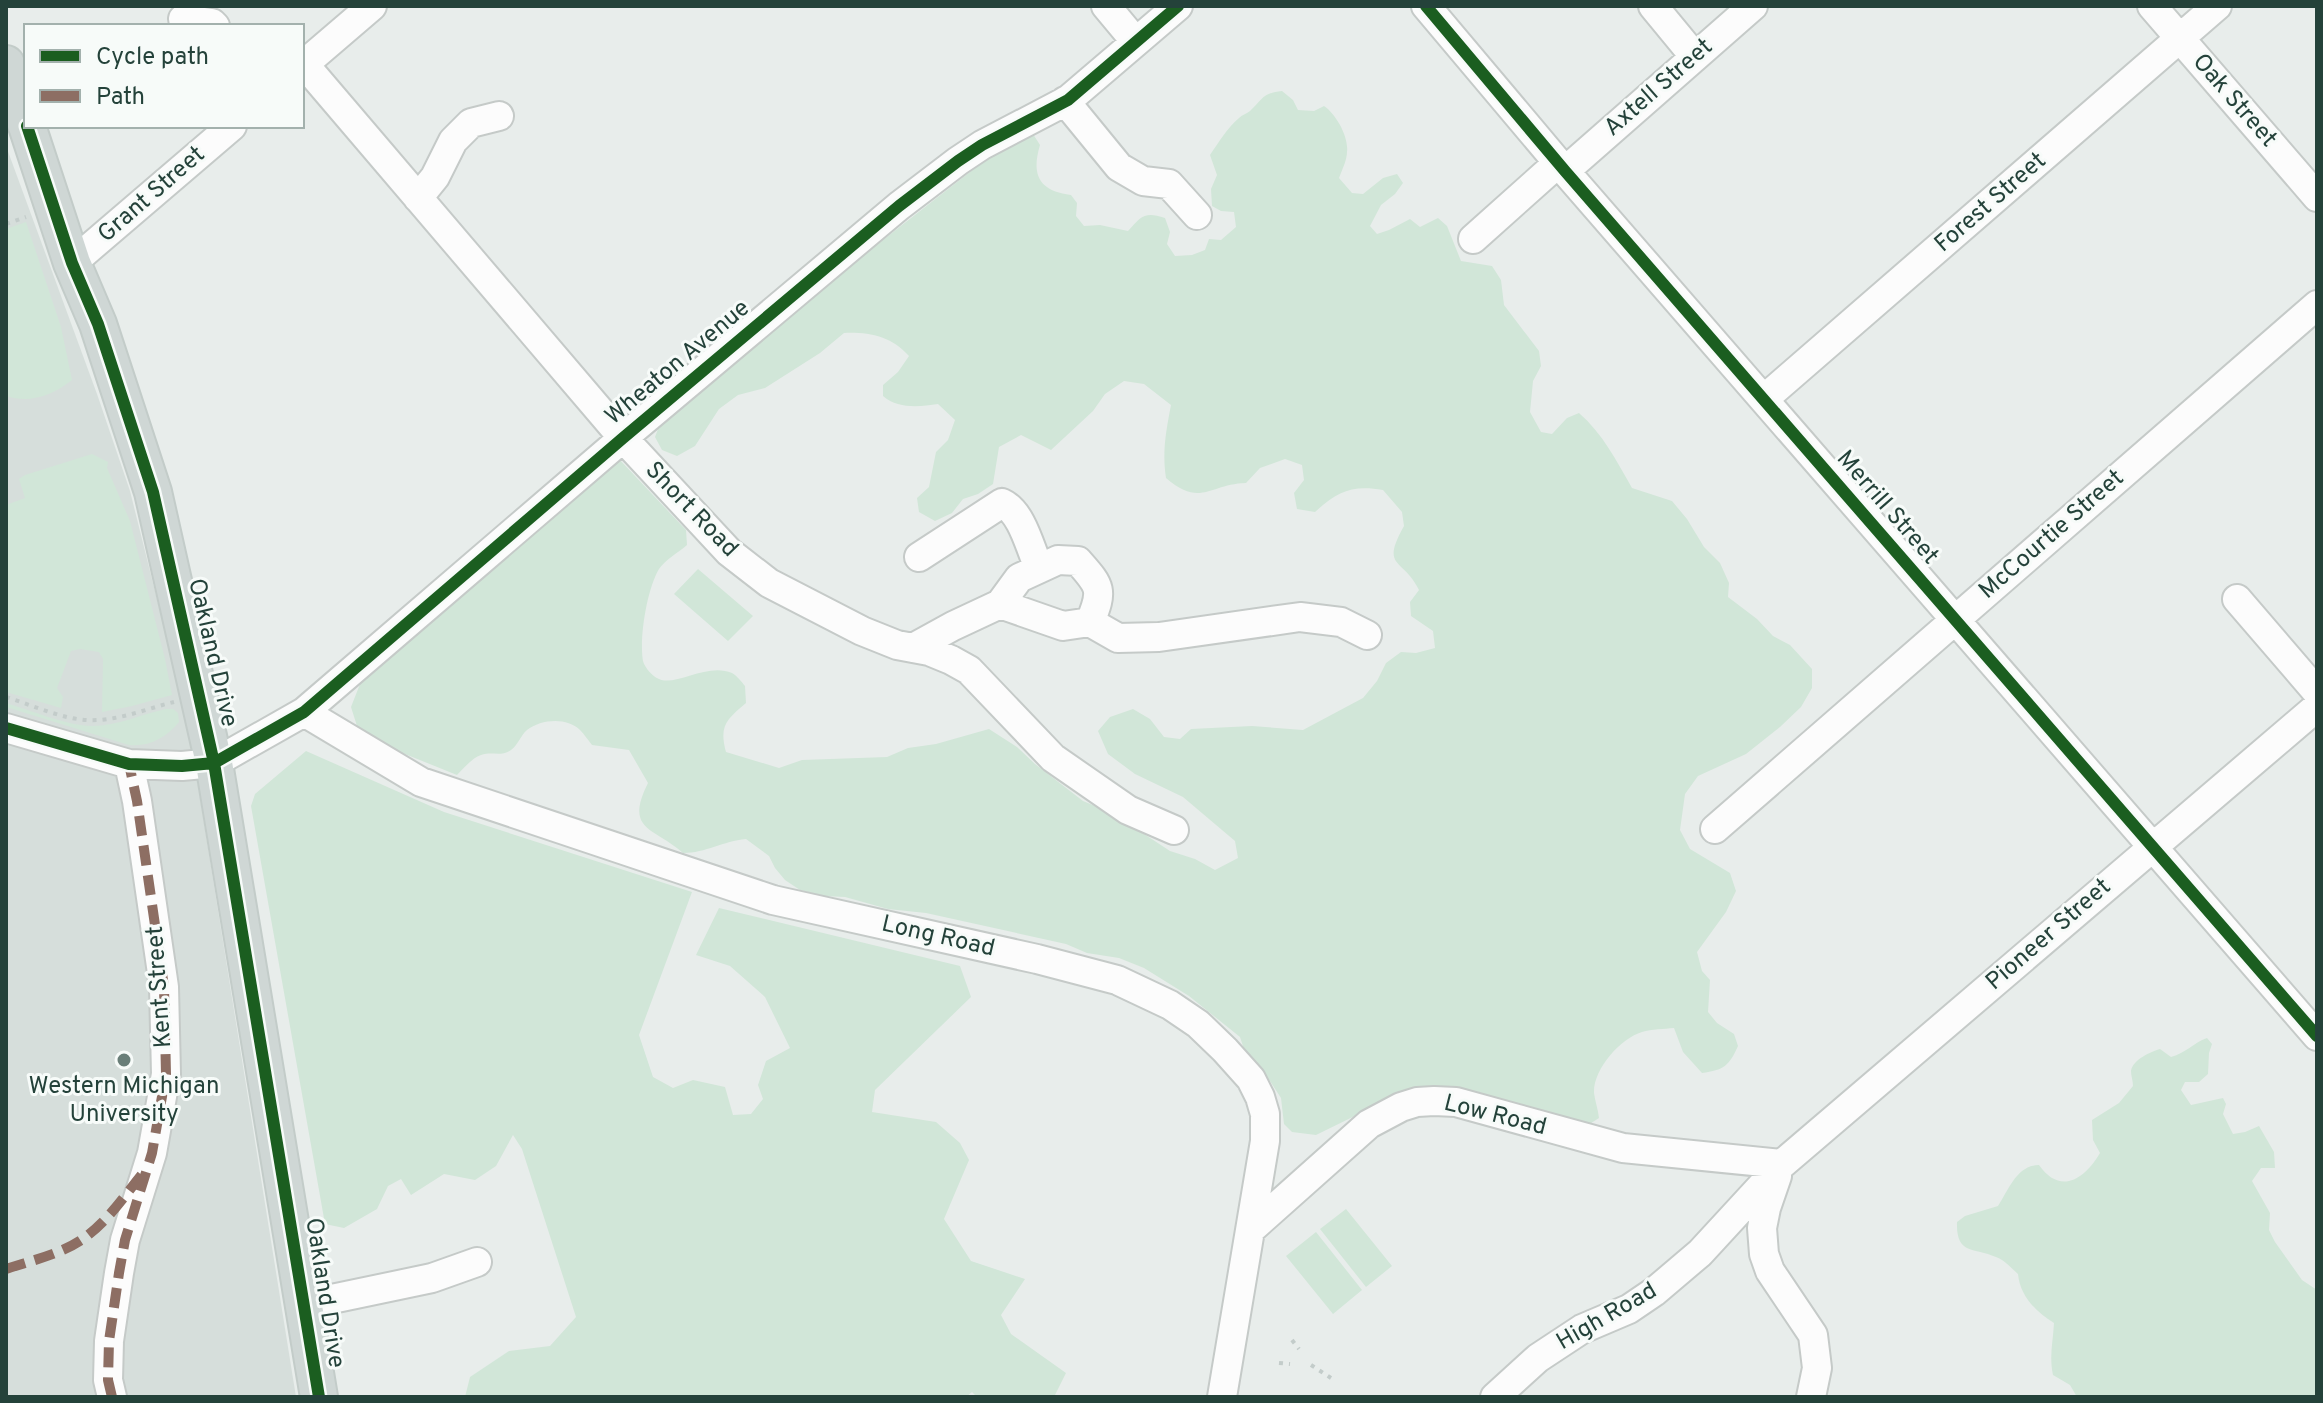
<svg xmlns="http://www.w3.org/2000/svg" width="2323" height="1403" font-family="Overpass,sans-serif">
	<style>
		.built { fill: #d6dedb }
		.green { fill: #d1e6d8 }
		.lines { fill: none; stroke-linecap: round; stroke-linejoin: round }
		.minor-casing { stroke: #c5cac8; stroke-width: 32 }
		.major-casing { stroke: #c3ccc9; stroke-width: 40 }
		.path { stroke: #c3ccca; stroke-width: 4; stroke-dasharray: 4 6; stroke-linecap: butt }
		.minor { stroke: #fcfcfc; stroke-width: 28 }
		.major { stroke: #cfd7d5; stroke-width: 36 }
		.quiet { stroke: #8d6e63; stroke-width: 10; stroke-dasharray: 20 10; stroke-linecap: butt }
		.cycleway-casing { stroke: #f7fbf9; stroke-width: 17 }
		.cycleway { stroke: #1b5e20; stroke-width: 12 }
		.poi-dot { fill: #697e78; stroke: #f7fbf9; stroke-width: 3 }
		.labels { text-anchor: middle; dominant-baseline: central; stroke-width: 6; stroke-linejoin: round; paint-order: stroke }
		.street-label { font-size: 24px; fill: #24423a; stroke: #f7fbf9 }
		.poi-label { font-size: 24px; fill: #24423a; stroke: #f7fbf9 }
	</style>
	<rect width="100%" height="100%" fill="#e8edeb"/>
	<path class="built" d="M 6,146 L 97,394 L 130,491 L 188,723 L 296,1397 L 6,1397 Z"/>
	<path class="green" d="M 1282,91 L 1293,100 L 1298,110 L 1314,111 L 1324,106 C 1336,114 1349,137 1347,152 C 1347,160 1342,170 1339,178 L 1352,193 L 1363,194 L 1383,178 L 1397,174 L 1403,183 L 1395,194 L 1381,205 L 1370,226 L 1377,234 L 1389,230 L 1410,219 L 1420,227 L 1438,218 L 1447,226 L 1461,261 L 1492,266 L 1501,280 L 1504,305 L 1539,351 L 1541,366 L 1533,381 L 1530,412 L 1541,432 L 1552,434 L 1567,418 L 1579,413 C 1603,434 1616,460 1632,488 L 1672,501 L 1687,519 L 1704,547 L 1720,563 L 1729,583 L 1728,597 L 1757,619 L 1773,636 L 1790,645 L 1812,669 L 1812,688 L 1801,707 L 1780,727 L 1746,754 L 1698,776 L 1685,794 L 1680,830 L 1690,849 L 1730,873 L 1736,891 L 1726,912 L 1697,952 L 1702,971 L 1710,980 L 1708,1012 L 1717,1023 L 1734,1034 L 1738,1046 C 1729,1066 1724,1070 1702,1073 L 1683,1052 L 1674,1028 C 1664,1029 1652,1029 1642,1032 C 1621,1038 1593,1069 1594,1093 C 1595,1101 1598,1109 1599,1118 L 1588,1125 L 1369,1109 L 1316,1135 L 1292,1132 L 1284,1124 L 1281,1098 L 1270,1081 L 1256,1070 L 1246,1055 L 1240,1037 L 1189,996 L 1144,968 L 1119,958 L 1087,953 L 1066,944 L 926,913 L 888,909 L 845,897 L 824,896 L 800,890 L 785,880 L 775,868 L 769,856 L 746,839 C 723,841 706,853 683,853 C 654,827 624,831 648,783 L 629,750 L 592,745 C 588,740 584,734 580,730 C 567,717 541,719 527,730 C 521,735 518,745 511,750 C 501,757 492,751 481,755 C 472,758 464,768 457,775 L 390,748 L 357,726 L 351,707 L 362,679 L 618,458 L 686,530 L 687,545 C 679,552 665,560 659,569 C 647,589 639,638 643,661 C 645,668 652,676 659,679 C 675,687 707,662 732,673 C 736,675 742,682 745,686 L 746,703 C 726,720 719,726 726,752 L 779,768 L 802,760 L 887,757 L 908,748 L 936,744 L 989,729 L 1017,747 L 1035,764 L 1083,801 L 1112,813 L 1170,851 L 1195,859 L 1215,870 L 1238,858 L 1235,841 L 1183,797 L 1135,774 L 1108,754 L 1098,731 L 1110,717 L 1133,709 L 1150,719 L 1164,737 L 1180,739 L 1191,729 L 1252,726 L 1303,730 L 1363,698 L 1377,681 L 1386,663 L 1401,652 L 1416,653 L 1435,648 L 1433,631 L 1411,616 L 1410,602 L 1419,590 C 1403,557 1380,569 1404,526 L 1402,512 L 1383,490 C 1352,485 1338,491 1315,512 L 1297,509 L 1294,493 L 1304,480 L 1302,465 L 1285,459 L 1260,468 L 1246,483 C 1209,484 1201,508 1166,478 C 1162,452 1166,431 1171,405 L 1144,384 L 1124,381 L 1105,394 L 1093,411 L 1051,450 L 1021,435 L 999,447 L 993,484 L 978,494 L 963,499 L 952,513 L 935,521 L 919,512 L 917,498 L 929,487 L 936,452 L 948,440 L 955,420 L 938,404 C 919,407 898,409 883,396 L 883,385 L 898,372 L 909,356 C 891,336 869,332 844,333 L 820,353 L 765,388 L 738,395 L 719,409 L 695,446 L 677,456 L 662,450 L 655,437 L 660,424 L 833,279 L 993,154 L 1033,134 L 1040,145 C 1031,175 1039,191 1071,195 L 1077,203 L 1076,216 L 1084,226 L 1100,225 L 1128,231 C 1141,216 1145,211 1165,218 L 1170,232 L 1167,244 L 1175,256 L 1192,255 L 1205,250 L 1209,239 L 1221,240 L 1236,227 L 1234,212 L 1221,211 L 1212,206 L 1211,189 L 1217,175 L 1210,155 C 1219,142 1227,128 1239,118 C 1242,115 1246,114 1250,111 C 1263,99 1262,93 1282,91 Z
		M 26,222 L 61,327 L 72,380 C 53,395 30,404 6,396 L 6,229 Z
		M 92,454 L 108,462 L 107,468 L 130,521 L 165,659 L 172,695 L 132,706 L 102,712 L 103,659 L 99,652 L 80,649 L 71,651 L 57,688 L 63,697 L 61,708 L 6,692 L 6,505 L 25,498 L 19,479 L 25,475 Z
		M 698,569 L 753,616 L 728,641 L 674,594 Z
		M 6,703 C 30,710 68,726 92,726 C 117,726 142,714 166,709 L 173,709 L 178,713 L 179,722 C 166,738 149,747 129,745 L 6,707 Z
		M 306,751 L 444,812 L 692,892 L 639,1035 L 653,1077 L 673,1088 L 693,1080 L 725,1087 L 733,1115 L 751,1114 L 763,1099 L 758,1085 L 766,1061 L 790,1048 L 765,997 L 730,966 L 696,955 L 719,908 L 960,966 L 971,997 L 875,1090 L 872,1112 L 936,1122 L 960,1143 L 969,1160 L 944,1219 L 971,1261 L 1025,1279 L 1001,1315 L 1011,1334 L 1066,1373 L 1054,1397 L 977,1397 L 972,1392 L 966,1397 L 465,1397 L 470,1377 L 509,1351 L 550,1346 L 576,1317 L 522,1149 L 513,1135 L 496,1166 L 475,1180 L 444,1174 L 411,1195 L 401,1179 L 388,1186 L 377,1209 L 344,1228 L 325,1224 L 251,806 L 255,794 Z
		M 2207,1038 L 2212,1044 L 2209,1053 L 2208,1074 L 2199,1082 L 2185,1082 L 2181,1090 L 2191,1105 L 2223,1098 L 2226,1104 L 2223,1114 L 2233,1134 L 2245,1132 L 2259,1126 L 2274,1152 L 2275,1168 L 2261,1168 L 2252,1181 L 2270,1213 L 2269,1230 L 2275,1242 L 2302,1280 L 2317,1290 L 2317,1397 L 2077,1397 L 2070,1385 L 2053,1375 C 2049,1356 2053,1342 2054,1323 C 2036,1312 2020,1296 2018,1274 C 2011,1268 2005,1260 1996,1257 C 1973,1247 1956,1255 1957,1222 L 1965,1216 L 1998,1206 C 2009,1189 2017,1165 2039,1165 C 2060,1195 2084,1180 2100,1153 L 2093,1140 L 2092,1120 L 2119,1103 L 2133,1086 C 2133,1081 2131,1076 2131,1071 C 2133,1059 2151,1052 2160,1049 L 2171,1057 C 2186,1053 2193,1043 2207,1038 Z
		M 1346,1209 L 1392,1266 L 1366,1287 L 1320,1229 Z
		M 1316,1232 L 1362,1290 L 1333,1314 L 1286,1256 Z"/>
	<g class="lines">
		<g class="minor-casing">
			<path id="minor" d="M 1106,6 L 1136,42
				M 1426,6 L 1565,171 L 2317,1036
				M 1653,6 L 1695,57
				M 2152,6 L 2317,197
				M 183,19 L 212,23 L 215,26
				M 304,64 L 623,438 L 729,552 L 769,583 L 862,631 L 897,645 L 929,651 L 951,660 L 969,670 L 1053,758 L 1128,810 L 1174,830
				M 302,66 L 372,6
				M 1065,101 L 1119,167 L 1143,181 L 1169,184 L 1197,215
				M 1565,171 L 1753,6
				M 418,198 L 435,177 L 453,141 L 471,123 L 499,116
				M 1473,239 L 1558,163
				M 72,263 L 232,126
				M 1764,399 L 2217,6
				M 919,557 L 1002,503 C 1022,512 1030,548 1039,568
				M 2237,599 L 2317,692
				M 1090,622 L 1118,638 L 1159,637 L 1300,617 L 1341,622 L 1367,635
				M 913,648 L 953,626 L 1000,604 L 1019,578 L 1058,560 L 1078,561 C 1100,586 1104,589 1090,622 L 1063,626 L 1000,604
				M 304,712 L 421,782 L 773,900 L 1037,959 L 1117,980 L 1170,1005 L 1198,1024 L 1225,1050 L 1251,1079 L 1260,1097 L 1265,1114 L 1265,1141 L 1222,1397
				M 6,728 L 129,764 L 182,766 L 214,763 L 304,712 L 623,438 L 899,206 L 958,161 L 982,145 L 1068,100 L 1178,6
				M 1715,829 L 2317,305
				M 1777,1176 L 1766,1208 L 1762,1228 L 1764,1254 L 1770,1271 L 1813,1335 L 1817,1368 L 1811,1397
				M 1250,1230 L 1369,1124 L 1401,1107 L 1417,1102 L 1434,1101 L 1456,1102 L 1623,1148 L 1782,1164
				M 303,1305 L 432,1278 L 477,1262
				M 112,1397 L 108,1380 L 109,1341 L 119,1273 L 125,1240 L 152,1153 L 166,1074 L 164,987 L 137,801 L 129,764
				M 1495,1397 L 1538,1358 L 1582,1329 L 1629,1309 L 1654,1292 L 1700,1253 L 1782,1164 L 2317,707"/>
		</g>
		<g class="major-casing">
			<path id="major" d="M 6,64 L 26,124
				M 27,126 L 72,263 L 98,324 L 153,492 L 214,763 L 319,1397"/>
		</g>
		<path class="path" d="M 6,224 L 26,217
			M 6,697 C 32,705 59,718 86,720 C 116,722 145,709 174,702
			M 1292,1340 L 1299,1349
			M 1279,1363 L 1290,1364
			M 1311,1365 L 1331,1378"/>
		<use href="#minor" class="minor"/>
		<use href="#major" class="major"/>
		<path class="quiet" d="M 6,1269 C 33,1260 66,1253 88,1235 C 110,1218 126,1194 143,1173
			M 112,1397 L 108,1380 L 109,1341 L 119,1273 L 125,1240 L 152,1153 L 166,1074 L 164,987 L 137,801 L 129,764"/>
		<g class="cycleway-casing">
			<path id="cycleway" d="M 1426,6 L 1565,171 L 2317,1036
				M 27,126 L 72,263 L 98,324 L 153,492 L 214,763 L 319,1397
				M 6,728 L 129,764 L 182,766 L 214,763 L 304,712 L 623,438 L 899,206 L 958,161 L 982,145 L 1068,100 L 1178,6"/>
		</g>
		<use href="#cycleway" class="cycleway"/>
	</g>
	<circle class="poi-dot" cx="124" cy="1060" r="8"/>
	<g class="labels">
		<g class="street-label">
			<text transform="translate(1659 88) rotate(-41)">Axtell Street</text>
			<text transform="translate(2234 101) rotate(49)">Oak Street</text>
			<text transform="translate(152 195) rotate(-41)">Grant Street</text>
			<text transform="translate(1991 203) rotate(-41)">Forest Street</text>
			<text transform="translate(678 363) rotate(-40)">Wheaton Avenue</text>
			<text transform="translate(1887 508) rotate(49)">Merrill Street</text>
			<text transform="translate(691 510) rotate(46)">Short Road</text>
			<text transform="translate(2052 535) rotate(-41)">McCourtie Street</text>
			<text transform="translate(212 653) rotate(77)">Oakland Drive</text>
			<text transform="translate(2049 935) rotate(-41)">Pioneer Street</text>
			<text transform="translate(938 937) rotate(13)">Long Road</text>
			<text transform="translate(160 987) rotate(-94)">Kent Street</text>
			<text transform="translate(1495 1116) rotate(14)">Low Road</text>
			<text transform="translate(324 1293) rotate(81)">Oakland Drive</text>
			<text transform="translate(1607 1317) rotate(-30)">High Road</text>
		</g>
		<g class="poi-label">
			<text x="124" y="1087">Western Michigan<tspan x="124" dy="28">University</tspan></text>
		</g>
	</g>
	<rect width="2323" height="1403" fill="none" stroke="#24423a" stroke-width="16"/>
	<rect x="24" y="24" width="280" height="104" fill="#f7fbf9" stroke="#a3b1ad" stroke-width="2"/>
	<rect x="40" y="50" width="40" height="12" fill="#1b5e20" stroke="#a3b1ad" stroke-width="2"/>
	<text x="96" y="64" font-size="24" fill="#24423a">Cycle path</text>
	<rect x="40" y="90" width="40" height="12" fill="#8d6e63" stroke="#a3b1ad" stroke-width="2"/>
	<text x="96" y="104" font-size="24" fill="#24423a">Path</text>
</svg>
